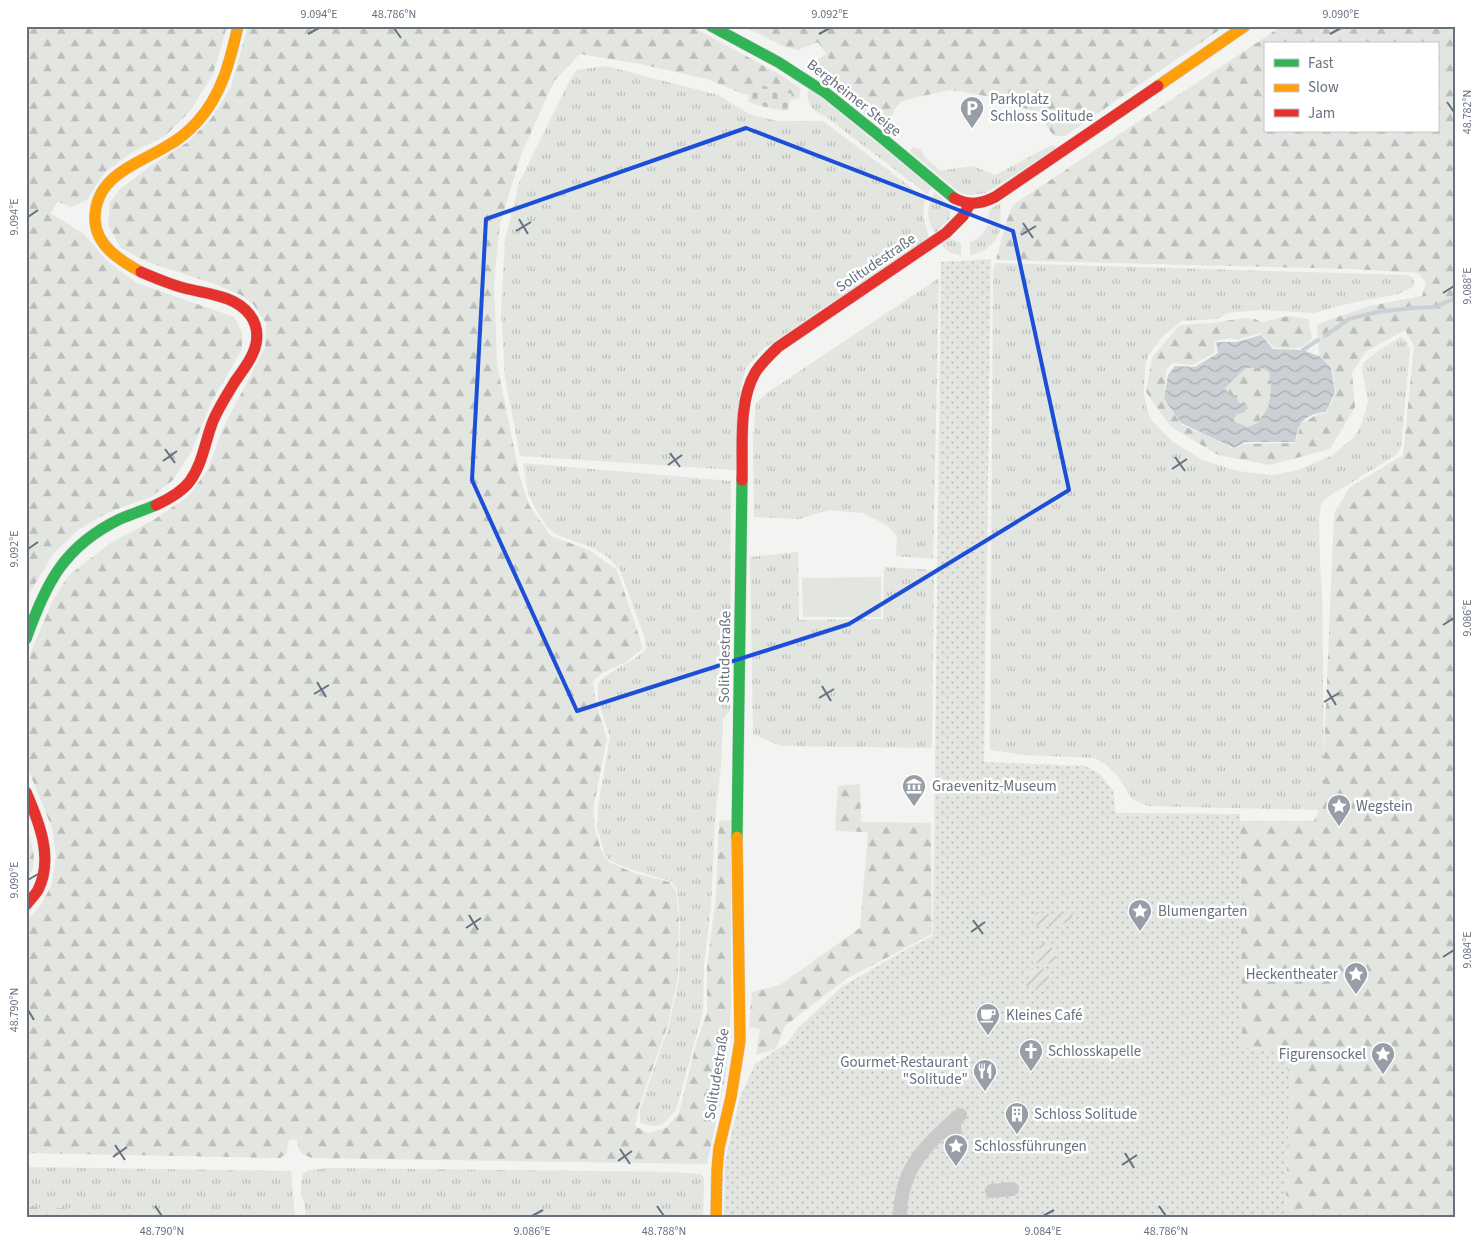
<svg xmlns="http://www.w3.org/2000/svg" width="1481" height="1244" font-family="'Source Sans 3',sans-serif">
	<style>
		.grass { fill: url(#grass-tufts) }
		.forest { fill: url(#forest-firs); fill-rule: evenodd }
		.cemetery { fill: url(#cemetery-stones) }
		.park { fill: url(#park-dots) }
		.garden { fill: url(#garden-furrows) }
		.pitch { fill: #e2e5e0 }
		.water { fill: url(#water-waves); fill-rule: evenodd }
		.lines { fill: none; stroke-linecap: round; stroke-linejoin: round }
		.stream { stroke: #cbd0d4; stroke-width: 4 }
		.fast-casing { stroke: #cfcfd0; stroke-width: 12 }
		.slow-casing { stroke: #cfcfd0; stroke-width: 12 }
		.jam-casing { stroke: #cfcfd0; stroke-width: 12 }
		.street { stroke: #c9c9ca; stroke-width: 14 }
		.fast { stroke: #30b455; stroke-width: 11 }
		.slow { stroke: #ff9f0a; stroke-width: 11 }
		.jam { stroke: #e5322d; stroke-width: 11 }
		.marked { fill: none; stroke: #1d4ed8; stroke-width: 4; stroke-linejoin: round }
		.ticks { fill: none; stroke: #67717e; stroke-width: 2 }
		.labels { text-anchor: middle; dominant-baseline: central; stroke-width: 5; stroke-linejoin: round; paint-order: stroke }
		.street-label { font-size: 15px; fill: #67717e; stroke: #fff }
		.poi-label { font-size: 15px; fill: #67717e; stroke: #fff; text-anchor: start }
		.neatline { fill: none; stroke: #67717e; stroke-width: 2 }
		.ticks-label { font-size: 12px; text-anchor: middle; fill: #67717e }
	</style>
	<defs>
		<pattern id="grass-tufts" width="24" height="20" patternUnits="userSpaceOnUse" patternTransform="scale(1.25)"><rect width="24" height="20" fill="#e2e5e0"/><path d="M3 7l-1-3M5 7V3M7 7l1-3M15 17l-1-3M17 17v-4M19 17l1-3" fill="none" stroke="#bbbebb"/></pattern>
		<pattern id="forest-firs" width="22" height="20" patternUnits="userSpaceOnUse" patternTransform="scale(1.25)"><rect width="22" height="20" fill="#e2e5e0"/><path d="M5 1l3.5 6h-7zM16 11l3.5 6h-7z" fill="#bbbebb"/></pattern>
		<pattern id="cemetery-stones" width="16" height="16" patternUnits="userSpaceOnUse" patternTransform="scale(1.25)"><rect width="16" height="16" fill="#e2e5e0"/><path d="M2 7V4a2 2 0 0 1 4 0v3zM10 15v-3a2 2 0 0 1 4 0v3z" fill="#bbbebb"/></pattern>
		<pattern id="park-dots" width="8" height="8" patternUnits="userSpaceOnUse" patternTransform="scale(1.25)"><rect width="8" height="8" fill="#e2e5e0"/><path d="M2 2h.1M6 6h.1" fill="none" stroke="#bbbebb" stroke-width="1.8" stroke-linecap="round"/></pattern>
		<pattern id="garden-furrows" width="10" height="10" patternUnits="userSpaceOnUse" patternTransform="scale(1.25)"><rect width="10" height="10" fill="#e2e5e0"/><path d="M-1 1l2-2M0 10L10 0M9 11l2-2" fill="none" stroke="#bbbebb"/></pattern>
		<pattern id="water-waves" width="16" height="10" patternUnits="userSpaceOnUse" patternTransform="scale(1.25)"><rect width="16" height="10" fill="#cbd0d4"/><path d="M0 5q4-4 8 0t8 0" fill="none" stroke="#a9adb1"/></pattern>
	</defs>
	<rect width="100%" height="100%" fill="#f3f3f2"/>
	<path class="grass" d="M 826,54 L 888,120 L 893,122 L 899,131 L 897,136 L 894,136 L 817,78 L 814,68 L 819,59 Z
		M 606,66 L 718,95 L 749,114 L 777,121 L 823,121 L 925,198 L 923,215 L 929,238 L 763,349 L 745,369 L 741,386 L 736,470 L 520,456 L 505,377 L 501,311 L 505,240 L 519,183 L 571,78 L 577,70 Z
		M 809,88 L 931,187 L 928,195 L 825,116 C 813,113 804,100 809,88 Z
		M 1052,145 L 1057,148 L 986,193 L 969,195 L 959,192 L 911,152 L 911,149 L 914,147 L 920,149 L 924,156 L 940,171 L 972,166 L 995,175 Z
		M 935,192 C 945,201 951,204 950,218 L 935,233 C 926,220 926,204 935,192 Z
		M 1000,203 L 1001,219 L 997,222 L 988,223 L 989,210 Z
		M 1001,222 C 1001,239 987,252 971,255 L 970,253 L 970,242 C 978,240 983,234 987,226 L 995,225 Z
		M 948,238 L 961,243 L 961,255 C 951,254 947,252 941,244 Z
		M 995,263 L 1408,275 L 1413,278 L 1414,284 L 1411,288 L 1398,294 L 1347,304 L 1314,313 L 1260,310 L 1228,313 L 1217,319 L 1182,321 L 1162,337 L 1149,354 L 1145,367 L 1144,392 L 1146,406 L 1150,418 L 1160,429 L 1172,441 L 1202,460 L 1238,471 L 1273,475 L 1298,470 L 1333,455 L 1355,436 L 1362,423 L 1368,401 L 1362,369 L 1364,362 L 1378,351 L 1400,337 L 1406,340 L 1410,349 L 1401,447 L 1396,455 L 1326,498 L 1321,504 L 1319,519 L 1320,565 L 1322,590 L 1324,764 L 1322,801 L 1320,810 L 1148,806 L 1132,799 L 1118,776 L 1105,764 L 1094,758 L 1025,755 L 990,750 L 993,273 Z
		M 939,278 L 933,559 L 896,556 L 897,537 L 887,525 L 863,513 L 829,510 L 799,519 L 754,517 L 753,438 L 756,403 L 770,391 Z
		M 523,463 L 731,481 L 730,710 L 723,719 L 721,766 L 715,819 L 711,905 L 704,965 L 703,1012 L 676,1110 C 664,1124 658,1131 640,1122 L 640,1109 L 669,1026 L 679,979 L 680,925 L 678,894 L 676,887 L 670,881 L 633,870 L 613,862 L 608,859 L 604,851 L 597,827 L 598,808 L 610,737 L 598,701 L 598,683 C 612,668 632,664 646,649 L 644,636 L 620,570 L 608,557 L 593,548 L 555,534 L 547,527 L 535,508 L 528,493 Z
		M 798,552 L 799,620 L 883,619 L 884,567 L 934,570 L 932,748 L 781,746 L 753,734 L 750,557 Z
		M 26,1167 L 291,1171 L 295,1218 L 144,1218 L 26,1214 Z
		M 330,1168 L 672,1172 L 701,1174 L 704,1178 L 703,1218 L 306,1218 L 304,1201 L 301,1195 L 301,1181 L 303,1174 L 308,1170 Z"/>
	<path class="forest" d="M 26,26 L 227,26 L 213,74 L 190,111 L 165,136 L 131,153 L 103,174 L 87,200 L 72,207 L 58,202 L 50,213 L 84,234 L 108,262 L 137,283 L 234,317 L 242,332 L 242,349 L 211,403 L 191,452 L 173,480 L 151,497 L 109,512 L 78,530 L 53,554 L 26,599 Z
		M 248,26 L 691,26 L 781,75 L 801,89 L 799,99 L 777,100 L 743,94 L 707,79 L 640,64 L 580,54 L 554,81 L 521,155 L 500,224 L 494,282 L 497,364 L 520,478 L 529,505 L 551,536 L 589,550 L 617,570 L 643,648 L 626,662 L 602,673 L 593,681 L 595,699 L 607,739 L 593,809 L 595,829 L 601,850 L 609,862 L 634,873 L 669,882 L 676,891 L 679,921 L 678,977 L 668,1024 L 639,1107 L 635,1126 L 648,1133 L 666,1128 L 679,1113 L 695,1048 L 707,1012 L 707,967 L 716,896 L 719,821 L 731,820 L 731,1007 L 726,1074 L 707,1164 L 312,1158 C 301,1154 298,1151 297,1139 L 289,1140 L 286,1154 L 280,1158 L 26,1153 L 26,922 L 41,905 L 52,884 L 56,855 L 52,828 L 26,764 L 26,676 L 32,649 L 53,600 L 68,576 L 109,544 L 155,519 L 189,496 L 208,469 L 223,428 L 265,348 L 266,323 L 253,304 L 241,295 L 212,283 L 147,262 L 121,248 L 108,225 L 110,202 L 121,188 L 152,165 L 188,142 L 211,119 L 231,87 Z
		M 743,26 L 1225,26 L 1065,136 L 1054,136 L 1036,112 L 986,96 L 951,90 L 912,98 L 901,102 L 894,110 L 890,121 L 867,108 L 825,79 L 819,67 L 829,58 L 818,42 L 798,50 L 783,46 Z
		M 1282,26 L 1455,26 L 1455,1218 L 1285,1218 L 1290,1079 L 1284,1060 L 1257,1048 L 1242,1048 L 1240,821 L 1314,821 L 1320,809 L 1322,801 L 1334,514 L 1349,488 L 1403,455 L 1414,346 L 1405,330 L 1365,352 L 1352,373 L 1355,407 L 1330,449 L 1270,465 L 1218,455 L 1170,426 L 1146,392 L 1152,357 L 1180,325 L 1212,323 L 1245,318 L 1255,319 L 1262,322 L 1288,316 L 1308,319 L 1312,338 C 1302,352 1291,348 1275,348 L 1260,333 L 1238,340 L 1229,338 L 1215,341 L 1214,353 L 1192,365 L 1172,363 L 1166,370 L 1164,400 L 1182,425 L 1195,431 L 1205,434 L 1233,449 L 1244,444 L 1295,443 L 1301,424 L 1318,414 L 1327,413 L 1336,392 L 1332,369 L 1319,354 L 1317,326 L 1323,322 L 1369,306 L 1422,296 L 1426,283 L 1419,273 L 1354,269 L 996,260 L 1007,220 L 1013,205 ZM 1265,44 L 1437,44 L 1437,131 L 1265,131 Z
		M 1246,368 L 1261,368 L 1269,372 L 1271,391 L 1268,407 L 1258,423 L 1247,428 L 1232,421 L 1237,414 L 1238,402 L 1230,397 L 1225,388 Z
		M 860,784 L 861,822 L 931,823 L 932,934 L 846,979 L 785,1026 L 776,1049 L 756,1055 L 760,1029 L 749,1027 L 752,992 L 780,985 L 860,928 L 868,832 L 835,831 L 838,786 Z
		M 26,824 C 31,843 41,863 26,880 Z
		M 26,1207 L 279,1215 L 281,1218 L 26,1218 Z"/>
	<path class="cemetery" d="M 753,83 L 792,94 L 788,111 L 772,109 L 748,102 Z"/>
	<path class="park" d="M 991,259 L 984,762 L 1085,766 L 1099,773 L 1113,791 L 1116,813 L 1240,814 L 1242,1048 C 1252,1048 1274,1049 1281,1056 C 1287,1061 1288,1072 1290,1079 L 1285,1218 L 724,1218 L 725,1162 L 740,1097 L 755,1064 L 787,1043 L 798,1028 L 843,986 L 909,948 L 933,936 L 941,262 Z"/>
	<path class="garden" d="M 1073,911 L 1072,921 L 1057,926 L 1036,926 L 1036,912 L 1053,915 Z
		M 1049,942 L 1058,961 L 1054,964 L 1033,963 L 1034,955 L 1039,955 L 1040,944 Z
		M 1032,968 L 1048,969 L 1049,982 L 1043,992 L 1026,986 Z"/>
	<path class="pitch" d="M 881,577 L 881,617 L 803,617 L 802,578 Z"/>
	<path class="water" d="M 1261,335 L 1273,349 L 1303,350 L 1321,357 L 1331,368 L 1335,392 L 1326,412 C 1317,412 1303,417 1299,427 C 1297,431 1296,437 1295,442 L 1245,442 L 1234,448 L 1181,423 L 1164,399 L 1168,375 L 1175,366 L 1195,367 L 1218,353 L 1216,342 L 1237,342 ZM 1246,368 L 1261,368 L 1269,372 L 1271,391 L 1268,407 L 1258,423 L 1247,427 L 1233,421 L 1237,414 L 1245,412 L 1247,406 L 1238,402 L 1237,395 L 1230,397 L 1225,388 Z"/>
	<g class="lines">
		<path class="stream" d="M 1325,336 L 1349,319 L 1377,312 L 1413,308 L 1436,307 L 1455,298
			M 1303,350 L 1318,340"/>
		<g class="fast-casing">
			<path id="fast" d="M 711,26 L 778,62 L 826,93 L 882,138 L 954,198
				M 26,639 C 46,583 64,546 120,519 C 132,514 144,510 156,505
				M 737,837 L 742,480"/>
		</g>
		<g class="slow-casing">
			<path id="slow" d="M 1158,86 L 1245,26
				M 141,272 C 121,261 96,246 95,220 C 94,176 136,165 167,146 C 178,140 188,132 197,122 C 222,95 230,61 238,26
				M 716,1218 L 717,1170 L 719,1148 L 731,1097 L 740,1041 L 737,837"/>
		</g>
		<g class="jam-casing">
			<path id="jam" d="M 954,198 C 969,206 981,204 995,197 L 1158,86
				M 141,272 C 155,278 169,284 184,288 C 206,294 235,295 250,315 C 256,323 258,334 256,344 C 253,357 244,369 236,380 C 228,393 219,407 213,421 C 205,441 203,463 190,481 C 182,492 169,499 156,505
				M 742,480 C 743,448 738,402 755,373 C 761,363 770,355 778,347 L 946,233 L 963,216 L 970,204
				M 26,792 C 39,822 54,858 38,890 C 35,895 30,900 26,905"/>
		</g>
		<path class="street" d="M 954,1120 L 955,1154
			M 992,1191 L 1012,1189
			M 900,1218 C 900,1168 925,1146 960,1115"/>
		<use href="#fast" class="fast"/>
		<use href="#slow" class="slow"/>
		<use href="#jam" class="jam"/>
	</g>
	<path class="marked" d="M 746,128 L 1013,231 L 1069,490 L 849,624 L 577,711 L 472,480 L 486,219 Z"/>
	<path class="ticks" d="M 394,28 L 401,38M 308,34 L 319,28M 819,34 L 830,28M 1330,34 L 1341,28M 1447,102 L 1454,112M 28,217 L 38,210M 519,219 L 528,234M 1023,223 L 1033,238M 516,231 L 531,222M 1021,235 L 1036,226M 1443,293 L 1454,286M 165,449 L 175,463M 670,453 L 680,467M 1175,457 L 1185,471M 163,461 L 177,451M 668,465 L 682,455M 1172,469 L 1187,459M 28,549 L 38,542M 1443,625 L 1454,618M 317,682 L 326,697M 822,686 L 831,701M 1327,690 L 1336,705M 314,694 L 329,685M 819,698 L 834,689M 1324,702 L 1339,693M 28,880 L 38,874M 469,915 L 478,930M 973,920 L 983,934M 466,928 L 481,918M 971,932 L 985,922M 1443,957 L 1454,950M 28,1010 L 34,1020M 115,1145 L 125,1160M 620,1149 L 630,1164M 1125,1153 L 1134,1168M 113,1157 L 127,1147M 618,1161 L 632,1151M 1122,1165 L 1137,1155M 155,1206 L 162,1216M 657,1206 L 664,1216M 1159,1206 L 1166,1216M 532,1216 L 543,1210M 1043,1216 L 1054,1210"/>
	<defs>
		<g id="parking-pin" transform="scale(1.25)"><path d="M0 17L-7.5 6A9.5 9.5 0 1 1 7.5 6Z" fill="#989ea7" stroke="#fff"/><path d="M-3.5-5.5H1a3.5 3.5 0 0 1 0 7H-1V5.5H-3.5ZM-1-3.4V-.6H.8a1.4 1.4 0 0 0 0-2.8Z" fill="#fff"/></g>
		<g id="museum-pin" transform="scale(1.25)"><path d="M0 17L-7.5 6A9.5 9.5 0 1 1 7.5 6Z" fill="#989ea7" stroke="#fff"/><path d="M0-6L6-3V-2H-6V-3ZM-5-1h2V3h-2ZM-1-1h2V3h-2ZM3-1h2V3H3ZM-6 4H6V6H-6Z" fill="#fff"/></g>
		<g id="sight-pin" transform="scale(1.25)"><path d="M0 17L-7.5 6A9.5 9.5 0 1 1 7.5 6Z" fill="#989ea7" stroke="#fff"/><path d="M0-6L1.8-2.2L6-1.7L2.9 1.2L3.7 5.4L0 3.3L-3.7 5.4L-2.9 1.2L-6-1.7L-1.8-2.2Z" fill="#fff"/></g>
		<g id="cafe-pin" transform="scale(1.25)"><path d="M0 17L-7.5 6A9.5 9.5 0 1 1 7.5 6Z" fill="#989ea7" stroke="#fff"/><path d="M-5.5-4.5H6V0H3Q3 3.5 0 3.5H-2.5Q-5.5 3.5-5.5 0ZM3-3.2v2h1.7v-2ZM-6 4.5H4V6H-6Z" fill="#fff"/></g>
		<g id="church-pin" transform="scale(1.25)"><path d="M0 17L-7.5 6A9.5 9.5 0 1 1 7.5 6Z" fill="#989ea7" stroke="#fff"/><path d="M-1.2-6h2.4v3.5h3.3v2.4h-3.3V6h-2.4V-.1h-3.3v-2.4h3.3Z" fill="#fff"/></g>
		<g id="restaurant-pin" transform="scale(1.25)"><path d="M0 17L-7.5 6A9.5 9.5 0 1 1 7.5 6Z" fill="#989ea7" stroke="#fff"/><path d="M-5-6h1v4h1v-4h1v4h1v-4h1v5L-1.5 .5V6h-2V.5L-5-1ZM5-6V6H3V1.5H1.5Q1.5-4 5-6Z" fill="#fff"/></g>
		<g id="building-pin" transform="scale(1.25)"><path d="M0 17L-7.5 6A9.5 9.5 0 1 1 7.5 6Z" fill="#989ea7" stroke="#fff"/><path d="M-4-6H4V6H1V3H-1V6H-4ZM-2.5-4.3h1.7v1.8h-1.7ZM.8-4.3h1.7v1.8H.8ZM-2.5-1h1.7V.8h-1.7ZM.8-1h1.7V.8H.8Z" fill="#fff"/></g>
	</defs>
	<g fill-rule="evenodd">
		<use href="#parking-pin" x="972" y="108"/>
		<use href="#museum-pin" x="914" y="786"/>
		<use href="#sight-pin" x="1339" y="806"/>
		<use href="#sight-pin" x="1140" y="911"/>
		<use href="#sight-pin" x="1356" y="974"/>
		<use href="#cafe-pin" x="988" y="1015"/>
		<use href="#church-pin" x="1031" y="1051"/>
		<use href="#sight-pin" x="1383" y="1054"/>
		<use href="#restaurant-pin" x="985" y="1071"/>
		<use href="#building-pin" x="1017" y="1114"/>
		<use href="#sight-pin" x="956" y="1146"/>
	</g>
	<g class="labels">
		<g class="street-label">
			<text transform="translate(854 98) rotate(38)">Bergheimer Steige</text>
			<text transform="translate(876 263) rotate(-34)">Solitudestraße</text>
			<text transform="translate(725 657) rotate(-89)">Solitudestraße</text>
			<text transform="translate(717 1074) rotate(-81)">Solitudestraße</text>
		</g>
		<g class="poi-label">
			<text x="990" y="99">Parkplatz<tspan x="990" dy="17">Schloss Solitude</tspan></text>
			<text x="932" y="786">Graevenitz-Museum</text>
			<text x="1356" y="806">Wegstein</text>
			<text x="1158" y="911">Blumengarten</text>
			<text x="1338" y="974" text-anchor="end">Heckentheater</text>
			<text x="1006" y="1015">Kleines Café</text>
			<text x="1048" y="1051">Schlosskapelle</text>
			<text x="1366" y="1054" text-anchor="end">Figurensockel</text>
			<text x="968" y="1062" text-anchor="end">Gourmet-Restaurant<tspan x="968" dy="17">"Solitude"</tspan></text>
			<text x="1034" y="1114">Schloss Solitude</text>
			<text x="974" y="1146">Schlossführungen</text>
		</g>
	</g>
	<rect width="1481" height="1244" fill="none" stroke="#ffffff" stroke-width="55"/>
	<rect x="1264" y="42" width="175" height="90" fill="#ffffff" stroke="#c2c6cb"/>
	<rect x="1274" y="59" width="25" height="8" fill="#30b455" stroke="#c2c6cb"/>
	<text x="1308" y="68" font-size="15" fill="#67717e">Fast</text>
	<rect x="1274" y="84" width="25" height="8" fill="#ff9f0a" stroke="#c2c6cb"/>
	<text x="1308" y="92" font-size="15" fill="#67717e">Slow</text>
	<rect x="1274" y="109" width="25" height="8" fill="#e5322d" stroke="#c2c6cb"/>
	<text x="1308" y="118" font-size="15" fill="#67717e">Jam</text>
	<rect x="28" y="28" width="1426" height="1188" class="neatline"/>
	<g class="ticks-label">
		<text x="319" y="18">9.094°E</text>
		<text x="394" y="18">48.786°N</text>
		<text x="830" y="18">9.092°E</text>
		<text x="1341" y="18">9.090°E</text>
		<text transform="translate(1467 112) rotate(-90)" y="4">48.782°N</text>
		<text transform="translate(14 217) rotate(-90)" y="4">9.094°E</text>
		<text transform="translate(1467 286) rotate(-90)" y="4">9.088°E</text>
		<text transform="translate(14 549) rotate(-90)" y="4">9.092°E</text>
		<text transform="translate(1467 618) rotate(-90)" y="4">9.086°E</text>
		<text transform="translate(14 880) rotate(-90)" y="4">9.090°E</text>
		<text transform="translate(1467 950) rotate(-90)" y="4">9.084°E</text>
		<text transform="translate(14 1010) rotate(-90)" y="4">48.790°N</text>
		<text x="162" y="1235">48.790°N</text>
		<text x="532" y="1235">9.086°E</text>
		<text x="664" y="1235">48.788°N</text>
		<text x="1043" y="1235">9.084°E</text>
		<text x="1166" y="1235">48.786°N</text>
	</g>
</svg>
